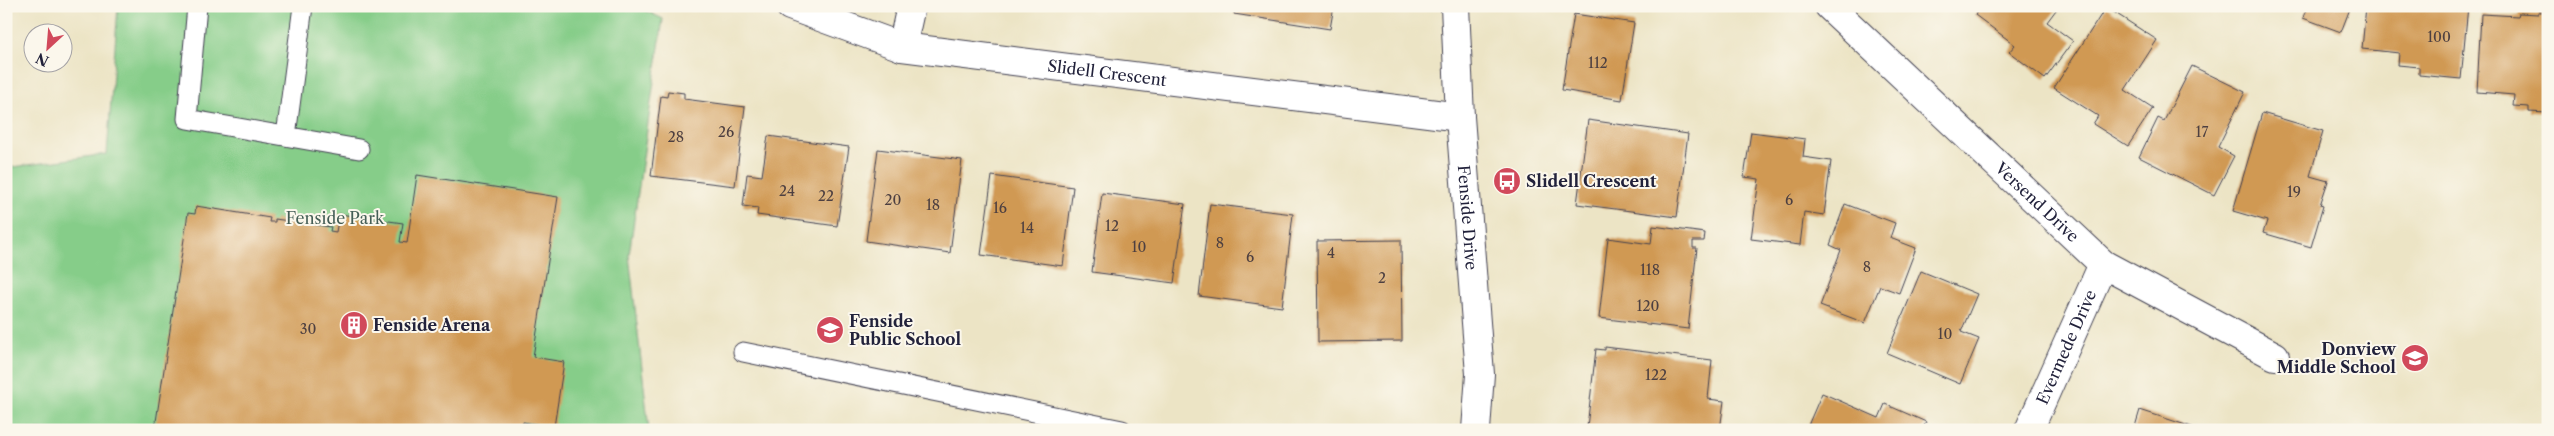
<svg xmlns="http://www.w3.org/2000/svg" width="2554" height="436" font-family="'Libre Caslon Text',serif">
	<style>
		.green { fill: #86cd89; stroke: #547862 }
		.building { fill: #d09953 }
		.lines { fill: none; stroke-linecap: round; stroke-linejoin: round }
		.service-casing { stroke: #403f50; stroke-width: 21 }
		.minor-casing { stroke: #403f50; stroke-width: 30 }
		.service { stroke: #fff; stroke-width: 19 }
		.minor { stroke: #fff; stroke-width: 28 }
		.labels { text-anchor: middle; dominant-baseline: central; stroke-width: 4; stroke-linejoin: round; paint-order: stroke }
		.number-label { font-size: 14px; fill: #4e4041 }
		.street-label { font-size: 16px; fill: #22223b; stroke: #fbf7ec }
		.poi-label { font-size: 16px; font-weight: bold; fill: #22223b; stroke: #fbf7ec; text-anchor: start }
		.park-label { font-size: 16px; fill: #455e56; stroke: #fbf7ec }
	</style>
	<rect width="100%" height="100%" fill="#fbf7ec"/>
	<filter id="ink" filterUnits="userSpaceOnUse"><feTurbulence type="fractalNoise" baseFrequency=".02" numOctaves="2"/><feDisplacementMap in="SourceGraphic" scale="10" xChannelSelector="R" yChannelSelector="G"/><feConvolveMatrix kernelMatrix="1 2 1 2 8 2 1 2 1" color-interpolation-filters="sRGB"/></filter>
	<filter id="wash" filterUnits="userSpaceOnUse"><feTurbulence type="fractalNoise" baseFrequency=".0096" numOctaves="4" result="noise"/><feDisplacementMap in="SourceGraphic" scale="20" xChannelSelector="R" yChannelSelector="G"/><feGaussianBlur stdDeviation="1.12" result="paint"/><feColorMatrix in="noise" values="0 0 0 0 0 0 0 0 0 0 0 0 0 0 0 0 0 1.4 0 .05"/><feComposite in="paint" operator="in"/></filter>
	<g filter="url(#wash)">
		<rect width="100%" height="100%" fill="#ece4c5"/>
		<path class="green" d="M 118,6 L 636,6 L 663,19 L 629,255 L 649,430 L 6,430 L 6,168 L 107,154 Z"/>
		<g id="blocks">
			<path class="building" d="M 1236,6 L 1334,6 L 1330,29 L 1234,14 Z
				M 1981,6 L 2059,6 L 2047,22 L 2073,41 L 2045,79 L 2009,52 L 2015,45 L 1975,15 Z
				M 2307,6 L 2351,6 L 2341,32 L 2303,18 Z
				M 2366,6 L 2468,6 L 2461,79 L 2419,75 L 2419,67 L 2398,65 L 2399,53 L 2362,49 Z
				M 2106,7 L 2157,40 L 2125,90 L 2153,108 L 2128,146 L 2093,124 L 2098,116 L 2054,88 Z
				M 2538,12 L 2548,12 L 2548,113 L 2529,112 L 2529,107 L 2513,106 L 2514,95 L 2477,92 L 2481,14 L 2518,16 L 2519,13 L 2538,14 Z
				M 1574,14 L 1634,23 L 1622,100 L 1562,90 Z
				M 2192,66 L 2245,92 L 2218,147 L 2234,156 L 2214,195 L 2139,157 L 2158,118 L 2164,121 Z
				M 668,91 L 684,93 L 684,99 L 745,107 L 735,186 L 651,176 L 661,96 L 667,97 Z
				M 2262,113 L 2323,131 L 2310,176 L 2328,181 L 2320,205 L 2323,206 L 2311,247 L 2263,233 L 2267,221 L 2233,211 Z
				M 1588,120 L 1688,134 L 1677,217 L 1577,204 Z
				M 1751,132 L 1805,139 L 1803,157 L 1831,161 L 1824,215 L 1804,212 L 1800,245 L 1751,239 L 1759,179 L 1744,177 Z
				M 768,136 L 849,147 L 837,226 L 757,215 L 758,208 L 743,206 L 747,174 L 762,176 Z
				M 878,149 L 962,160 L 950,253 L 866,241 Z
				M 417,175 L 558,197 L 533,357 L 564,362 L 554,427 L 523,422 L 522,430 L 155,428 L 188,213 L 195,214 L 196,206 L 270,218 L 269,222 L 275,222 L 275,219 L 331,227 L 330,231 L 336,232 L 339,214 L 403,223 L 400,242 L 407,243 Z
				M 992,176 L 1073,187 L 1063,266 L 981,255 Z
				M 1102,193 L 1185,204 L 1174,283 L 1092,272 Z
				M 1210,204 L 1293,214 L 1282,307 L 1199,296 Z
				M 1845,204 L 1895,223 L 1890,238 L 1916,248 L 1899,293 L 1880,286 L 1865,323 L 1820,306 L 1841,250 L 1830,245 Z
				M 1653,226 L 1705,233 L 1704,241 L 1693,241 L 1693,248 L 1697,248 L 1688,329 L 1599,318 L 1608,238 L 1651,244 Z
				M 1401,240 L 1402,341 L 1318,342 L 1317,241 Z
				M 1921,271 L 1977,294 L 1961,332 L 1979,339 L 1960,384 L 1887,353 Z
				M 1605,347 L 1712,360 L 1708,399 L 1724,401 L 1720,430 L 1595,430 L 1595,428 L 1587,427 L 1596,349 L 1605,350 Z
				M 1822,393 L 1879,418 L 1885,404 L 1926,422 L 1922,430 L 1806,430 Z
				M 2140,410 L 2198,429 L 2198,430 L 2134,430 Z"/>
		</g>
	</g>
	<g filter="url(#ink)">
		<use href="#blocks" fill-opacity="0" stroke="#403f50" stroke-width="1"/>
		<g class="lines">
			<g class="service-casing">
				<path id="service" d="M 197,6 L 187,119 L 359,149
					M 286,136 L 303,6
					M 743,352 L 1122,430"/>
			</g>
			<g class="minor-casing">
				<g id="minor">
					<path id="s1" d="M 790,6 L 902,47 L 1460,117"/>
					<path id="s2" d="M 1455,6 L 1460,117 L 1480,374 L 1476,430"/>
					<path id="s3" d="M 1829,6 L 2103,264 L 2275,356"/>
					<path d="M 902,47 L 911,6"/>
					<path id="s4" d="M 2029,430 L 2103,264"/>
				</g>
			</g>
			<use href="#service" class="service"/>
			<use href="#minor" class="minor"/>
		</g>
	</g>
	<defs>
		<g id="bus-disc" transform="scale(1.4375)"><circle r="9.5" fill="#d1495b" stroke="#fbf7ec"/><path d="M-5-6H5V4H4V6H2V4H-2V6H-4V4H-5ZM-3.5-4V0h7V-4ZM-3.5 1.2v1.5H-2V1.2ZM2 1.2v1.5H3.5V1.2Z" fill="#fff"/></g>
		<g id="building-disc" transform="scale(1.4375)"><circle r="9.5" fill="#d1495b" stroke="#fbf7ec"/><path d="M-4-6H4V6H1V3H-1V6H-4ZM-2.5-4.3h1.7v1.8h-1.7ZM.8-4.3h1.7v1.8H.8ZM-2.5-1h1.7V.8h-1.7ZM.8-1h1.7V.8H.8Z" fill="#fff"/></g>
		<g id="school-disc" transform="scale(1.4375)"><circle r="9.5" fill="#d1495b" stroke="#fbf7ec"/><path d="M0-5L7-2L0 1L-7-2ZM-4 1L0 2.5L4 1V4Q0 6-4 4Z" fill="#fff"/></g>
	</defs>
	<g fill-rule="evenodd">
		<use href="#bus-disc" x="1507" y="181"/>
		<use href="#building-disc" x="354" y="325"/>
		<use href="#school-disc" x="830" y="330"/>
		<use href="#school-disc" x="2415" y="358"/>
	</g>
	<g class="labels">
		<g class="number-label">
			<text x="2439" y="37">100</text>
			<text x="1598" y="63">112</text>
			<text x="726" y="132">26</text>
			<text x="2202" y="132">17</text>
			<text x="676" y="137">28</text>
			<text x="787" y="191">24</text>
			<text x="2294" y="192">19</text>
			<text x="826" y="196">22</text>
			<text x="893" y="200">20</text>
			<text x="1789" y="200">6</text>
			<text x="933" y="205">18</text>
			<text x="1000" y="208">16</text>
			<text x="1112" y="226">12</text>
			<text x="1027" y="228">14</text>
			<text x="1220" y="243">8</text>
			<text x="1139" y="247">10</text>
			<text x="1331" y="253">4</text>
			<text x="1250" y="257">6</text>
			<text x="1867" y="267">8</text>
			<text x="1650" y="270">118</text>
			<text x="1382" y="278">2</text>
			<text x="1648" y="306">120</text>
			<text x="308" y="329">30</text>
			<text x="1945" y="334">10</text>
			<text x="1656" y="375">122</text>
		</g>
		<g class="street-label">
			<text stroke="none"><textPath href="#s1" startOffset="326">Slidell Crescent</textPath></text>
			<text stroke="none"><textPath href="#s3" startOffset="286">Versend Drive</textPath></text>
			<text stroke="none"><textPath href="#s2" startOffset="212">Fenside Drive</textPath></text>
			<text stroke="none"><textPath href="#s4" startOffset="91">Evermede Drive</textPath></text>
		</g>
		<g class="poi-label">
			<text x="1526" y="181">Slidell Crescent</text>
			<text x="849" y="321">Fenside<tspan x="849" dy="18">Public School</tspan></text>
			<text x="373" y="325">Fenside Arena</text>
			<text x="2396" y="349" text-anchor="end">Donview<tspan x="2396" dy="18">Middle School</tspan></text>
		</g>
		<g class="park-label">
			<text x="335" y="218">Fenside Park</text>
		</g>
	</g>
	<rect width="2554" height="436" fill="none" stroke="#fbf7ec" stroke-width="25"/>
	<g transform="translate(48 48) rotate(206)"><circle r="24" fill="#fbf7ec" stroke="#a4a2a5"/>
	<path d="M0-4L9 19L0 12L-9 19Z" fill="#d1495b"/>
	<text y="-8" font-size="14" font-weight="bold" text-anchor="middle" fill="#22223b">N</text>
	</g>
</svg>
